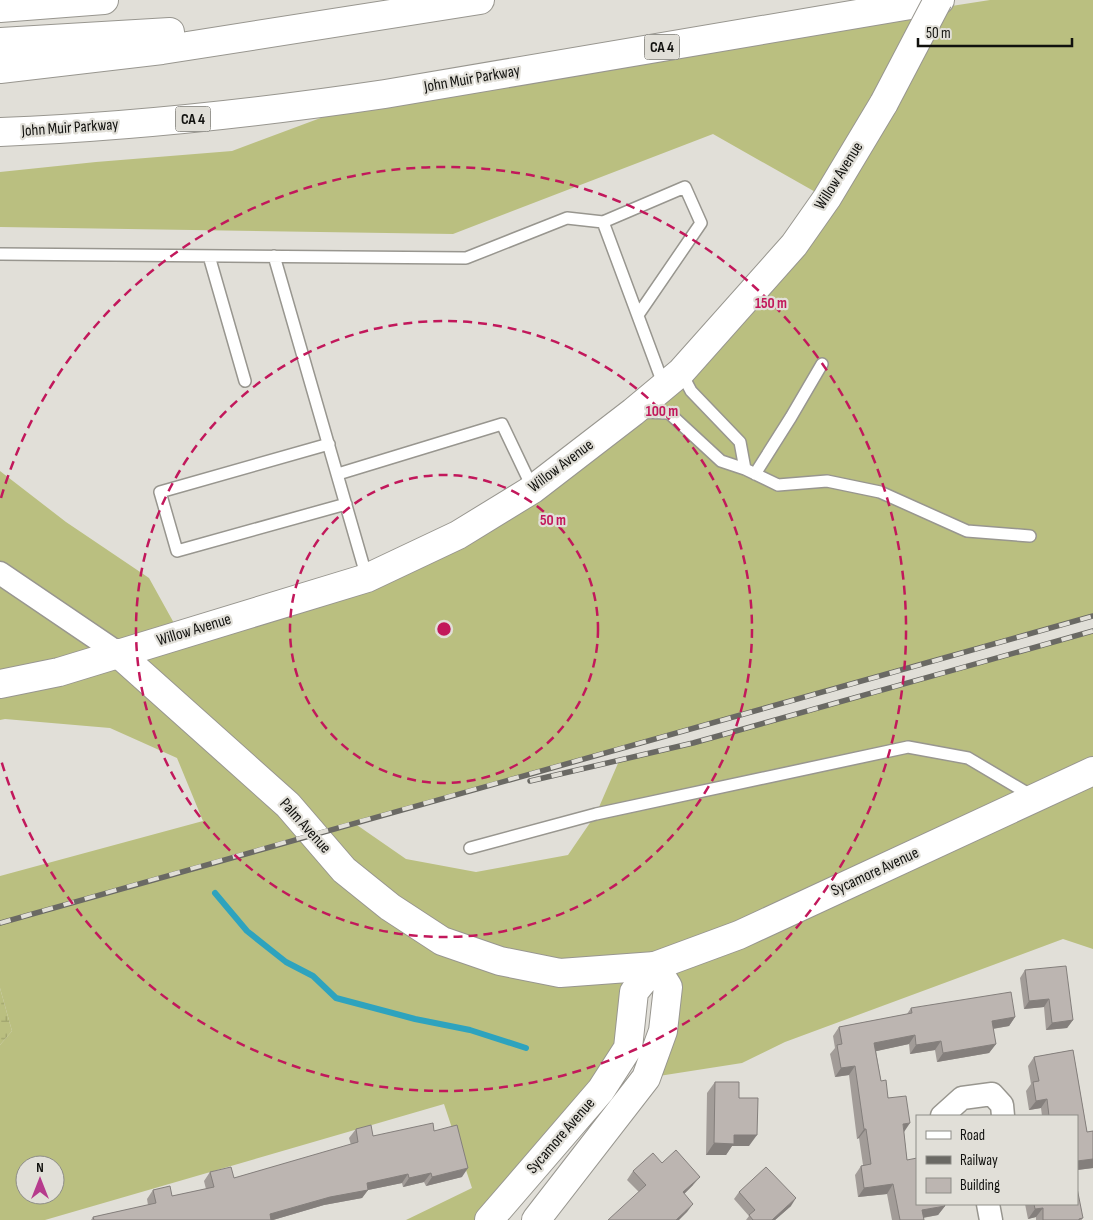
<svg xmlns="http://www.w3.org/2000/svg" width="1093" height="1220" font-family="'Sofia Sans Condensed',sans-serif">
	<style>
		.grass { fill: #babf80; fill-rule: evenodd }
		.wetland { fill: url(#wetland-marsh) }
		.lines { fill: none; stroke-linecap: round; stroke-linejoin: round }
		.stream { stroke: #2ea3be; stroke-width: 6 }
		.service-casing { stroke: #98968f; stroke-width: 14 }
		.minor-casing { stroke: #98968f; stroke-width: 25 }
		.tertiary-casing { stroke: #98968f; stroke-width: 30 }
		.secondary-casing { stroke: #98968f; stroke-width: 30 }
		.motorway-casing { stroke: #98968f; stroke-width: 30 }
		.service { stroke: #fff; stroke-width: 11 }
		.minor { stroke: #fff; stroke-width: 22 }
		.tertiary { stroke: #fff; stroke-width: 28 }
		.secondary { stroke: #fff; stroke-width: 28 }
		.motorway { stroke: #fff; stroke-width: 28 }
		.rail-casing { stroke: #6a6964; stroke-width: 5.5 }
		.rail { stroke: #e1dfd8; stroke-width: 4; stroke-dasharray: 11; stroke-linecap: butt }
		.tertiary-bridge-casing { stroke: #98968f; stroke-width: 30; stroke-linecap: butt }
		.tertiary-bridge { stroke: #fff; stroke-width: 28 }
		.wall { fill: #a29c98 }
		.shaded-wall { fill: #847f7c }
		.building { fill: #bcb5b1; stroke: #847f7c }
		.ring { fill: none; stroke: #c2185b; stroke-width: 2.5; stroke-dasharray: 9 6 }
		.labels { text-anchor: middle; dominant-baseline: central; stroke-width: 4.5; stroke-linejoin: round; paint-order: stroke }
		.shield { fill: #e1dfd8; stroke: #4f4f4b; stroke-width: 1 }
		.shield-label { font-size: 15px; font-weight: bold; fill: #11110e }
		.street-label { font-size: 16px; fill: #11110e; stroke: #e1dfd8 }
		.centre { fill: #c2185b; stroke: #e1dfd8; stroke-width: 2.5 }
		.ring-label { font-size: 15px; text-anchor: middle; font-weight: bold; fill: #c2185b; stroke: #e1dfd8; stroke-width: 4.5; stroke-linejoin: round; paint-order: stroke }
	</style>
	<defs>
		<pattern id="wetland-marsh" width="20" height="14" patternUnits="userSpaceOnUse" patternTransform="scale(1.25)"><rect width="20" height="14" fill="#babf80"/><path d="M1 5h8M5 5V1M11 12h8M15 12V8" fill="none" stroke="#9fa36d"/></pattern>
	</defs>
	<rect width="100%" height="100%" fill="#e1dfd8"/>
	<path class="grass" d="M 990,0 L 1093,0 L 1093,616 L 354,823 L 406,859 L 476,872 L 568,855 L 596,814 L 619,761 L 693,743 L 1093,631 L 1093,949 L 1063,939 L 785,1042 L 742,1063 L 646,1078 L 663,1031 L 655,966 L 628,1048 L 489,1220 L 406,1220 L 472,1188 L 444,1104 L 45,1220 L 0,1220 L 0,1045 L 12,1031 L 0,988 L 0,876 L 203,821 L 177,758 L 110,728 L 5,719 L 0,720 L 0,471 L 66,522 L 149,578 L 180,634 L 367,578 L 633,412 L 826,198 L 713,134 L 453,234 L 0,227 L 0,172 L 96,162 L 232,151 L 385,94 ZM 25,1165 L 55,1165 L 55,1195 L 25,1195 Z"/>
	<path class="wetland" d="M 0,988 L 12,1031 L 0,1045 Z"/>
	<g class="lines">
		<path class="stream" d="M 215,893 L 247,931 L 286,962 L 313,976 L 336,998 L 415,1019 L 470,1030 L 526,1048"/>
		<g class="service-casing">
			<path id="service" d="M 0,254 L 466,258 L 567,218 L 603,222
				M 209,256 L 245,381
				M 274,256 L 367,578
				M 638,315 L 701,223 L 685,187 L 603,222 L 664,386
				M 681,372 L 691,391 L 740,442 L 745,469
				M 640,412 L 669,413 L 721,461 L 745,469 L 778,485 L 827,481 L 880,492 L 967,531 L 1030,536
				M 329,444 L 160,492 L 177,551 L 346,504
				M 338,474 L 502,424 L 533,489
				M 755,474 L 791,417 L 822,364
				M 470,848 L 596,814 L 908,747 L 968,758 L 1034,797"/>
		</g>
		<g class="minor-casing">
			<path id="minor" d="M 0,573 L 118,653
				M 942,1116 L 962,1098 L 992,1094 L 1002,1105 L 1003,1116
				M 988,1204 L 991,1220"/>
		</g>
		<g class="tertiary-casing">
			<path id="tertiary" d="M 118,653 L 288,805 L 344,870 L 390,907 L 442,941 L 500,961 L 560,973 L 655,966
				M 0,684 L 59,672 L 367,578 L 458,535 L 533,489 L 633,412 L 681,372 L 794,245 L 827,198 L 884,103"/>
		</g>
		<g class="secondary-casing">
			<path id="secondary" d="M 489,1220 L 601,1090 L 628,1048 L 634,992 L 655,966 L 739,935 L 1093,771
				M 536,1220 L 646,1078 L 663,1031 L 668,987 L 655,966"/>
		</g>
		<g class="motorway-casing">
			<path id="motorway" d="M 0,8 L 104,0
				M 0,42 L 170,32
				M 0,69 L 162,50 L 480,0
				M 0,132 C 129,127 257,113 385,94 L 940,0"/>
		</g>
		<use href="#service" class="service"/>
		<use href="#minor" class="minor"/>
		<use href="#tertiary" class="tertiary"/>
		<use href="#secondary" class="secondary"/>
		<use href="#motorway" class="motorway"/>
		<g class="rail-casing">
			<path id="rail" d="M 530,781 L 693,743 L 1093,631
				M 0,923 C 364,819 729,719 1093,616"/>
		</g>
		<use href="#rail" class="rail"/>
		<g class="tertiary-bridge-casing">
			<path id="tertiary-bridge" d="M 884,103 L 938,0"/>
		</g>
		<use href="#tertiary-bridge" class="tertiary-bridge"/>
	</g>
	<path class="wall" d="M 1025,970 L 1073,1020 L 1067,1028 L 1046,1030 L 1044,1007 L 1024,1009 L 1020,978 Z
		M 911,1008 L 1015,1017 L 1009,1026 L 993,1029 L 996,1044 L 989,1053 L 937,1062 L 935,1050 L 910,1054 L 909,1044 L 876,1051 L 881,1081 L 904,1133 L 907,1160 L 917,1204 L 945,1206 L 938,1215 L 923,1218 L 924,1220 L 892,1220 L 887,1194 L 858,1197 L 855,1175 L 861,1166 L 863,1165 L 859,1138 L 857,1139 L 849,1075 L 835,1077 L 830,1054 L 835,1048 L 833,1036 L 839,1027 L 907,1014 Z
		M 1073,1050 L 1087,1132 L 1093,1131 L 1093,1168 L 1077,1170 L 1077,1116 L 1042,1116 L 1041,1108 L 1029,1110 L 1026,1091 L 1031,1084 L 1028,1066 L 1034,1057 Z
		M 715,1082 L 739,1098 L 749,1146 L 732,1146 L 726,1155 L 706,1155 L 707,1093 Z
		M 356,1129 L 373,1136 L 434,1131 L 462,1177 L 426,1186 L 424,1182 L 403,1187 L 402,1183 L 368,1190 L 362,1198 L 324,1205 L 273,1220 L 91,1220 L 93,1217 L 148,1205 L 147,1199 L 153,1190 L 172,1196 L 206,1189 L 204,1181 L 210,1172 L 234,1178 L 351,1145 L 349,1138 Z
		M 662,1163 L 693,1185 L 684,1194 L 687,1212 L 639,1192 L 627,1180 L 633,1171 Z
		M 739,1192 L 791,1206 L 775,1220 L 746,1220 L 749,1216 L 734,1199 Z
		M 1025,1204 L 1077,1204 L 1082,1220 L 1036,1220 L 1036,1217 L 1028,1219 Z"/>
	<path class="shaded-wall" d="M 1049,999 L 1044,1007 L 1024,1009 L 1029,1001 Z
		M 1015,1017 L 1009,1026 L 985,1030 L 992,1021 Z
		M 1073,1020 L 1067,1028 L 1046,1030 L 1052,1023 Z
		M 915,1035 L 909,1044 L 868,1053 L 874,1043 Z
		M 941,1041 L 935,1050 L 910,1054 L 916,1045 Z
		M 996,1044 L 989,1053 L 937,1062 L 943,1053 Z
		M 855,1066 L 849,1075 L 835,1077 L 841,1068 Z
		M 1047,1099 L 1041,1108 L 1029,1110 L 1036,1101 Z
		M 910,1123 L 904,1132 L 903,1124 Z
		M 864,1129 L 866,1129 L 859,1138 L 857,1139 Z
		M 734,1135 L 757,1135 L 749,1146 L 732,1146 L 726,1155 L 706,1155 L 714,1143 Z
		M 1093,1159 L 1093,1168 L 1077,1170 L 1077,1161 Z
		M 468,1168 L 462,1177 L 426,1186 L 432,1177 Z
		M 431,1173 L 424,1182 L 403,1187 L 409,1178 Z
		M 408,1174 L 402,1183 L 368,1190 L 362,1198 L 324,1205 L 273,1220 L 266,1220 L 270,1214 L 330,1197 L 367,1183 Z
		M 700,1177 L 693,1185 L 677,1201 L 683,1192 Z
		M 893,1184 L 887,1194 L 858,1197 L 864,1188 Z
		M 796,1198 L 791,1206 L 775,1220 L 772,1220 Z
		M 693,1204 L 687,1212 L 679,1220 L 676,1220 Z
		M 945,1206 L 938,1215 L 915,1219 L 922,1210 Z
		M 1043,1208 L 1036,1217 L 1028,1219 L 1035,1209 Z"/>
	<path class="building" d="M 1066,966 L 1073,1020 L 1052,1023 L 1049,999 L 1029,1001 L 1025,970 Z
		M 1011,992 L 1015,1017 L 992,1021 L 996,1044 L 943,1053 L 941,1041 L 916,1045 L 915,1035 L 874,1043 L 881,1081 L 886,1080 L 888,1098 L 906,1096 L 910,1123 L 903,1124 L 907,1160 L 917,1158 L 917,1204 L 944,1204 L 945,1206 L 922,1210 L 924,1220 L 900,1220 L 893,1184 L 864,1188 L 861,1166 L 871,1164 L 866,1129 L 864,1129 L 855,1066 L 841,1068 L 837,1045 L 842,1044 L 839,1027 L 912,1013 L 911,1008 Z
		M 1073,1050 L 1087,1132 L 1093,1131 L 1093,1159 L 1077,1161 L 1077,1116 L 1049,1116 L 1047,1099 L 1036,1101 L 1033,1082 L 1039,1081 L 1034,1057 Z
		M 715,1082 L 739,1082 L 739,1098 L 758,1098 L 757,1135 L 734,1135 L 734,1144 L 714,1143 Z
		M 433,1123 L 434,1131 L 457,1125 L 468,1168 L 432,1177 L 431,1173 L 409,1178 L 408,1174 L 367,1183 L 368,1190 L 330,1197 L 270,1214 L 271,1220 L 94,1220 L 93,1217 L 156,1203 L 153,1190 L 170,1186 L 172,1196 L 214,1187 L 210,1172 L 231,1167 L 234,1178 L 358,1142 L 356,1129 L 371,1125 L 373,1136 Z
		M 676,1150 L 700,1177 L 683,1192 L 693,1204 L 676,1220 L 608,1220 L 646,1185 L 633,1171 L 653,1153 L 662,1163 Z
		M 766,1167 L 796,1198 L 772,1220 L 753,1220 L 749,1215 L 755,1210 L 739,1192 Z
		M 1077,1188 L 1083,1218 L 1079,1219 L 1079,1220 L 1043,1220 L 1043,1208 L 1035,1209 L 1034,1204 L 1077,1204 Z"/>
	<g class="ring">
		<circle cx="444" cy="629" r="154"/>
		<circle cx="444" cy="629" r="308"/>
		<path d="M1 498A462 462 0 1 1 1 760"/>
	</g>
	<g class="labels">
		<g class="shield">
			<rect x="644.5" y="34.5" width="35" height="25" rx="4"/>
			<rect x="175.5" y="106.5" width="35" height="25" rx="4"/>
		</g>
		<g class="shield-label">
			<text x="662" y="47">CA 4</text>
			<text x="193" y="119">CA 4</text>
		</g>
		<g class="street-label">
			<text transform="translate(472 79) rotate(-10)">John Muir Parkway</text>
			<text transform="translate(70 128) rotate(-4)">John Muir Parkway</text>
			<text transform="translate(839 176) rotate(-58)">Willow Avenue</text>
			<text transform="translate(561 466) rotate(-37)">Willow Avenue</text>
			<text transform="translate(194 630) rotate(-17)">Willow Avenue</text>
			<text transform="translate(305 826) rotate(48)">Palm Avenue</text>
			<text transform="translate(875 872) rotate(-25)">Sycamore Avenue</text>
			<text transform="translate(561 1136) rotate(-49)">Sycamore Avenue</text>
		</g>
	</g>
	<circle cx="444" cy="629" r="8" class="centre"/>
	<g class="ring-label">
		<text x="771" y="308">150 m</text>
		<text x="662" y="416">100 m</text>
		<text x="553" y="525">50 m</text>
	</g>
	<rect x="916" y="1115" width="162" height="90" fill="#e1dfd8" stroke="#8e8d87"/>
	<rect x="926" y="1131" width="25" height="8" fill="#ffffff" stroke="#8e8d87"/>
	<text x="960" y="1140" font-size="15" fill="#11110e">Road</text>
	<rect x="926" y="1156" width="25" height="8" fill="#6a6964" stroke="#8e8d87"/>
	<text x="960" y="1165" font-size="15" fill="#11110e">Railway</text>
	<rect x="926" y="1178" width="25" height="15" fill="#bcb5b1" stroke="#8e8d87"/>
	<text x="960" y="1190" font-size="15" fill="#11110e">Building</text>
	<g transform="translate(40 1180)"><circle r="24" fill="#e1dfd8" stroke="#8e8d87"/>
	<path d="M0-4L9 19L0 12L-9 19Z" fill="#b63b8d"/>
	<text y="-8" font-size="14" font-weight="bold" text-anchor="middle" fill="#11110e">N</text>
	</g>
	<path d="M918 38v8h154v-8" fill="none" stroke="#11110e" stroke-width="2.5"/>
	<text x="926" y="38" font-size="15" fill="#11110e" stroke="#e1dfd8" stroke-width="4" paint-order="stroke">50 m</text>
</svg>
